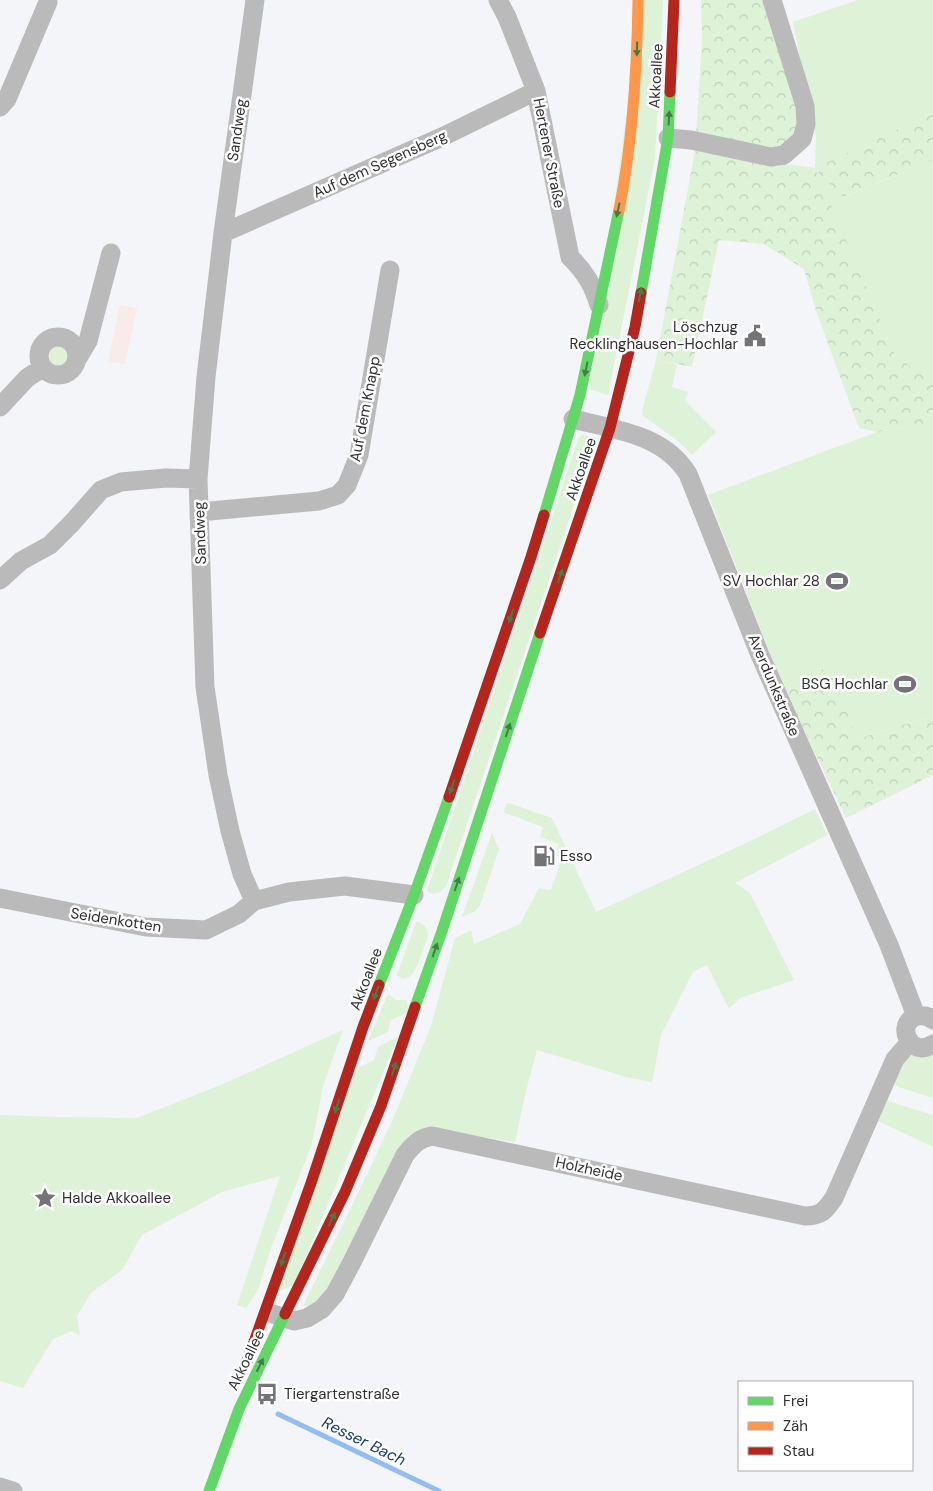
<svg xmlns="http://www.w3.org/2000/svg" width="933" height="1491" font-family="'DM Sans',sans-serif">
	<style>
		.industrial { fill: #faebeb }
		.green { fill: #ddf2d7 }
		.forest { fill: url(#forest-crowns) }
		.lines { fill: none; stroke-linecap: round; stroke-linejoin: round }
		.stream { stroke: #93bcf1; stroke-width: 5 }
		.street { stroke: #bababa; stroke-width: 19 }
		.fast { stroke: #63d668; stroke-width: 11 }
		.slow { stroke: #ff974d; stroke-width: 11 }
		.jam { stroke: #b3261e; stroke-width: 11 }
		.oneway { fill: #467a4a }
		.labels { text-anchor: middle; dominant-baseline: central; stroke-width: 5; stroke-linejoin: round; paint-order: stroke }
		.street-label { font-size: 15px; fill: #2f2f31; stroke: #fff }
		.poi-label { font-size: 15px; fill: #2f2f31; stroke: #fff; text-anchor: end }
		.water-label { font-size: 16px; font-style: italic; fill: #153d6c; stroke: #fff }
	</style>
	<defs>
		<pattern id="forest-crowns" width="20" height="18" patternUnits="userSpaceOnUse" patternTransform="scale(1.25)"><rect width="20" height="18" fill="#ddf2d7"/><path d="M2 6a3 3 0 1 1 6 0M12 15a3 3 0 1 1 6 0" fill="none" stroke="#bed0b9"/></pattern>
	</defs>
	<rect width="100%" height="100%" fill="#f4f5f9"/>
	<path class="industrial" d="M 120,305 L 137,308 L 125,364 L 108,362 Z"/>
	<path class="green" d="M 642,0 L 663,0 L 655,159 L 608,395 L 589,389 Z
		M 858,0 L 933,0 L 933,113 L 816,169 L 844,197 L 933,160 L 933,383 L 895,355 L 815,169 L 816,137 L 793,22 Z
		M47 357a12 12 0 1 1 24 0a12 12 0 1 1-24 0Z
		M 656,360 L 677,365 L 672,387 L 688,392 L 685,401 L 716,432 L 692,455 L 678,441 L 642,415 L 643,407 Z
		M 933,423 L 933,716 L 856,739 L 830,668 L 782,684 L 708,495 L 877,432 Z
		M 582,435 L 589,436 L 595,443 L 446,886 L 440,892 L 433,894 L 427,891 L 579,437 Z
		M 507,803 L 512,804 L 552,818 L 596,912 L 742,845 L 815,809 L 827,835 L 735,883 L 750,893 L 794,980 L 740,998 L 729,1009 L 707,965 L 693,972 L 661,1035 L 652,1082 L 630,1078 L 537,1050 L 527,1087 L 515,1142 L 423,1128 L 409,1135 L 398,1150 L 332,1285 L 312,1306 L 303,1306 L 359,1191 L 393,1119 L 431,1026 L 455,938 L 471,930 L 474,944 L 520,924 L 539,888 L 551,890 L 562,858 L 555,855 L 559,844 L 540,837 L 543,827 L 505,813 L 504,810 Z
		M 492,833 L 499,849 L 480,905 L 475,911 L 462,917 Z
		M 416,922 C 423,922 428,928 428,936 C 427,941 416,970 413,973 C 410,977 407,978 402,979 L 397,975 L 398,972 Z
		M 388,994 L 396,1000 L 406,1000 L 409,1012 L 391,1020 L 388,1032 L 368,1041 Z
		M 343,1030 L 323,1086 L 312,1144 L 271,1248 L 258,1290 L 246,1308 L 237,1305 L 280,1176 L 222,1192 L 142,1235 L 122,1270 L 91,1293 L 77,1316 L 80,1335 L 72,1331 L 53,1339 L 23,1388 L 0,1381 L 0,1115 L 59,1117 L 137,1118 L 223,1084 Z
		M 398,1037 L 294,1285 L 277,1292 L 356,1069 L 374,1060 L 378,1047 Z
		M 927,1051 L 933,1053 L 933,1098 L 899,1087 L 895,1084 L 894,1077 L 907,1057 Z
		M 888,1101 L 933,1115 L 933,1147 L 874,1119 L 881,1106 Z"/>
	<path class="forest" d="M 701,0 L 763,0 L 799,118 L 794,137 L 784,145 L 772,149 L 696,135 L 702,40 Z
		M 933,113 L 933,160 L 843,197 L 816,170 L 895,355 L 933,383 L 933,423 L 877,432 L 859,428 L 816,311 L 804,269 L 764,244 L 719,240 L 692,367 L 656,360 L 695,151 L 815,168 Z
		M 830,667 L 857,739 L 933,716 L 933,775 L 846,818 L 782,684 Z"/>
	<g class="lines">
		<path class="stream" d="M 278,1414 L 439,1491"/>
		<path class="street" d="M 255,0 L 223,233 L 206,377 L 198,479 L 205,687 L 218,775 L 230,831 L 242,874 L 254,901 L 289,892 L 345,886 L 414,895
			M 498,0 L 507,17 L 536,91 L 570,257 C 585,272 593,285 599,305
			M 0,107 L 7,99 L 48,2
			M 668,138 L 691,140 L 771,157 L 784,155 L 802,139 L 806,124 L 805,106 L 772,0
			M 223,233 L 442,137 L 536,91
			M39 356a19 19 0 1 1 38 0a19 19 0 1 1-38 0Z
			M 78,358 L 88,341 L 111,253
			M 0,407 L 27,378 L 42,368
			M 573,419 C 616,430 663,434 688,474 L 760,655 L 889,945 L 916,1016
			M 199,512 L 319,501 L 338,495 L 347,485 L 359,455 L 390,270
			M 0,580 L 21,561 L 50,545 L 71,524 L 101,490 L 121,482 L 166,478 L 198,479
			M 0,898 L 146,927 L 206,930 L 239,914 L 254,901
			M 933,1020 C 929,1016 924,1015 918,1016 C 894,1021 909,1060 933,1044
			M 273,1314 L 294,1321 L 307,1318 L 322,1309 L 335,1294 L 352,1262 L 405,1155 C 413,1145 419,1138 432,1136 L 805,1216 C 821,1216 825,1211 834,1198 L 895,1059 L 910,1042
			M 0,1487 L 13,1491"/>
		<path class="fast" d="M 641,293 L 668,138 L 670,92
			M 544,515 L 580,395 L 619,210
			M 379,985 L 414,895 L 449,797
			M 415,1007 L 442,931 L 540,633
			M 209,1491 L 239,1409 L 285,1314"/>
		<path class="slow" d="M 619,210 C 633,141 637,70 638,0"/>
		<path class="jam" d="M 670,92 L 674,0
			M 540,633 L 610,428 L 635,327 L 641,293
			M 449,797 L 531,557 L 544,515
			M 285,1314 L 345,1192 L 381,1106 L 415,1007
			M 246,1364 L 311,1183 L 363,1027 L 379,985"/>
	</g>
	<defs><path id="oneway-solid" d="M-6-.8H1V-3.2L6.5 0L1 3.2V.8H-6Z" transform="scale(1.25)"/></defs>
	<g class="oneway">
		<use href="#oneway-solid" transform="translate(637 49) rotate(91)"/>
		<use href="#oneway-solid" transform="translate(669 118) rotate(-87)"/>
		<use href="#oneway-solid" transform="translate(618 210) rotate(102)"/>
		<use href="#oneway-solid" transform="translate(640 295) rotate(-80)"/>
		<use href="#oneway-solid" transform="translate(586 369) rotate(102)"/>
		<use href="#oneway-solid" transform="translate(560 576) rotate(-71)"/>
		<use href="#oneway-solid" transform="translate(511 616) rotate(109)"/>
		<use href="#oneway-solid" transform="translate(508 730) rotate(-72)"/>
		<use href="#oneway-solid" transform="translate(452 787) rotate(110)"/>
		<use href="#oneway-solid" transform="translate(457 884) rotate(-72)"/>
		<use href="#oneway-solid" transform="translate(435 950) rotate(-71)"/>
		<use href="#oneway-solid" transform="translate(376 993) rotate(111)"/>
		<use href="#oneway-solid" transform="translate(394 1069) rotate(-71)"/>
		<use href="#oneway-solid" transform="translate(337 1106) rotate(109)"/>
		<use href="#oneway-solid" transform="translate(332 1219) rotate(-64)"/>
		<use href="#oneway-solid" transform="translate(283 1259) rotate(110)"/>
		<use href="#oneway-solid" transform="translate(260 1365) rotate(-64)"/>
	</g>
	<defs>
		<g id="civic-bare" transform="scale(1.725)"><path d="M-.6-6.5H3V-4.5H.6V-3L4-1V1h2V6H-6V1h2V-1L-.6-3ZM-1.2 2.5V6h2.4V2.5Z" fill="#747477" stroke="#fff" stroke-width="2.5" paint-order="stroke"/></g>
		<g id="stadium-bare" transform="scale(1.725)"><path d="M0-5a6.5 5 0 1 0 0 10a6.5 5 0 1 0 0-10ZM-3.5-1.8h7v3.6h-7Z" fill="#747477" stroke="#fff" stroke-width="2.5" paint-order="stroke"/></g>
		<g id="fuel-bare" transform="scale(1.725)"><path d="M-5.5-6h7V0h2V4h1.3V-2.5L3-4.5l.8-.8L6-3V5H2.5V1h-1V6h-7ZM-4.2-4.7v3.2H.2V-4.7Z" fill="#747477" stroke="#fff" stroke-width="2.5" paint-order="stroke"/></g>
		<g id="sight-bare" transform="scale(1.725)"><path d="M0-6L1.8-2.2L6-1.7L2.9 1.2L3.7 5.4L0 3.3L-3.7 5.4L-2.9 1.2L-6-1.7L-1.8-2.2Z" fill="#747477" stroke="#fff" stroke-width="2.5" paint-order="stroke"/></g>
		<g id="bus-bare" transform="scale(1.725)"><path d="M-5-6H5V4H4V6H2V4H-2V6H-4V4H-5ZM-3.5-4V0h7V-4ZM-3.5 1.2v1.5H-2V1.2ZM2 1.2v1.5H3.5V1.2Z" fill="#747477" stroke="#fff" stroke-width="2.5" paint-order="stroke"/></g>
	</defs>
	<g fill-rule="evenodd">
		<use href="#civic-bare" x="755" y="336"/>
		<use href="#stadium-bare" x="837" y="581"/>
		<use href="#stadium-bare" x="905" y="684"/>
		<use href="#fuel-bare" x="544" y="856"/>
		<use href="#sight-bare" x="45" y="1198"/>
		<use href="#bus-bare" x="267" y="1394"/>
	</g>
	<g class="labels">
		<g class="street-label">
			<text transform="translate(656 76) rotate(-87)">Akkoallee</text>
			<text transform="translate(237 130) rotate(-82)">Sandweg</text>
			<text transform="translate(549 153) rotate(79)">Hertener Straße</text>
			<text transform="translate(380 164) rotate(-24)">Auf dem Segensberg</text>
			<text transform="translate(365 409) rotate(-79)">Auf dem Knapp</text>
			<text transform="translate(581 469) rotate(-71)">Akkoallee</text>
			<text transform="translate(200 533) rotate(-92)">Sandweg</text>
			<text transform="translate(774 685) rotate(67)">Averdunkstraße</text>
			<text transform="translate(116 920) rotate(9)">Seidenkotten</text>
			<text transform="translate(366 979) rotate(-69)">Akkoallee</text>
			<text transform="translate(589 1169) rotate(12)">Holzheide</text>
			<text transform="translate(246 1360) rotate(-64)">Akkoallee</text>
		</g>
		<g class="poi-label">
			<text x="738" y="327">Löschzug<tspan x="738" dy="17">Recklinghausen-Hochlar</tspan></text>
			<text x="820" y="581">SV Hochlar 28</text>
			<text x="888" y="684">BSG Hochlar</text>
			<text x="560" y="856" text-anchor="start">Esso</text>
			<text x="62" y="1198" text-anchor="start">Halde Akkoallee</text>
			<text x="284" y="1394" text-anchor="start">Tiergartenstraße</text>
		</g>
		<g class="water-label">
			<text transform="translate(364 1441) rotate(26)">Resser Bach</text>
		</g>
	</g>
	<rect x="738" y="1381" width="175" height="90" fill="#ffffff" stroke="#acacad"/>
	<rect x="748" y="1397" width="25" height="8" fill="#63d668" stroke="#acacad"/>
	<text x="783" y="1406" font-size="15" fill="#2f2f31">Frei</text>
	<rect x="748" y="1422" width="25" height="8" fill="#ff974d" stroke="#acacad"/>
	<text x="783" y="1431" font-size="15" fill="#2f2f31">Zäh</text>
	<rect x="748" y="1447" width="25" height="8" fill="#b3261e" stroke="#acacad"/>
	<text x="783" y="1456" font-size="15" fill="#2f2f31">Stau</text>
</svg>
